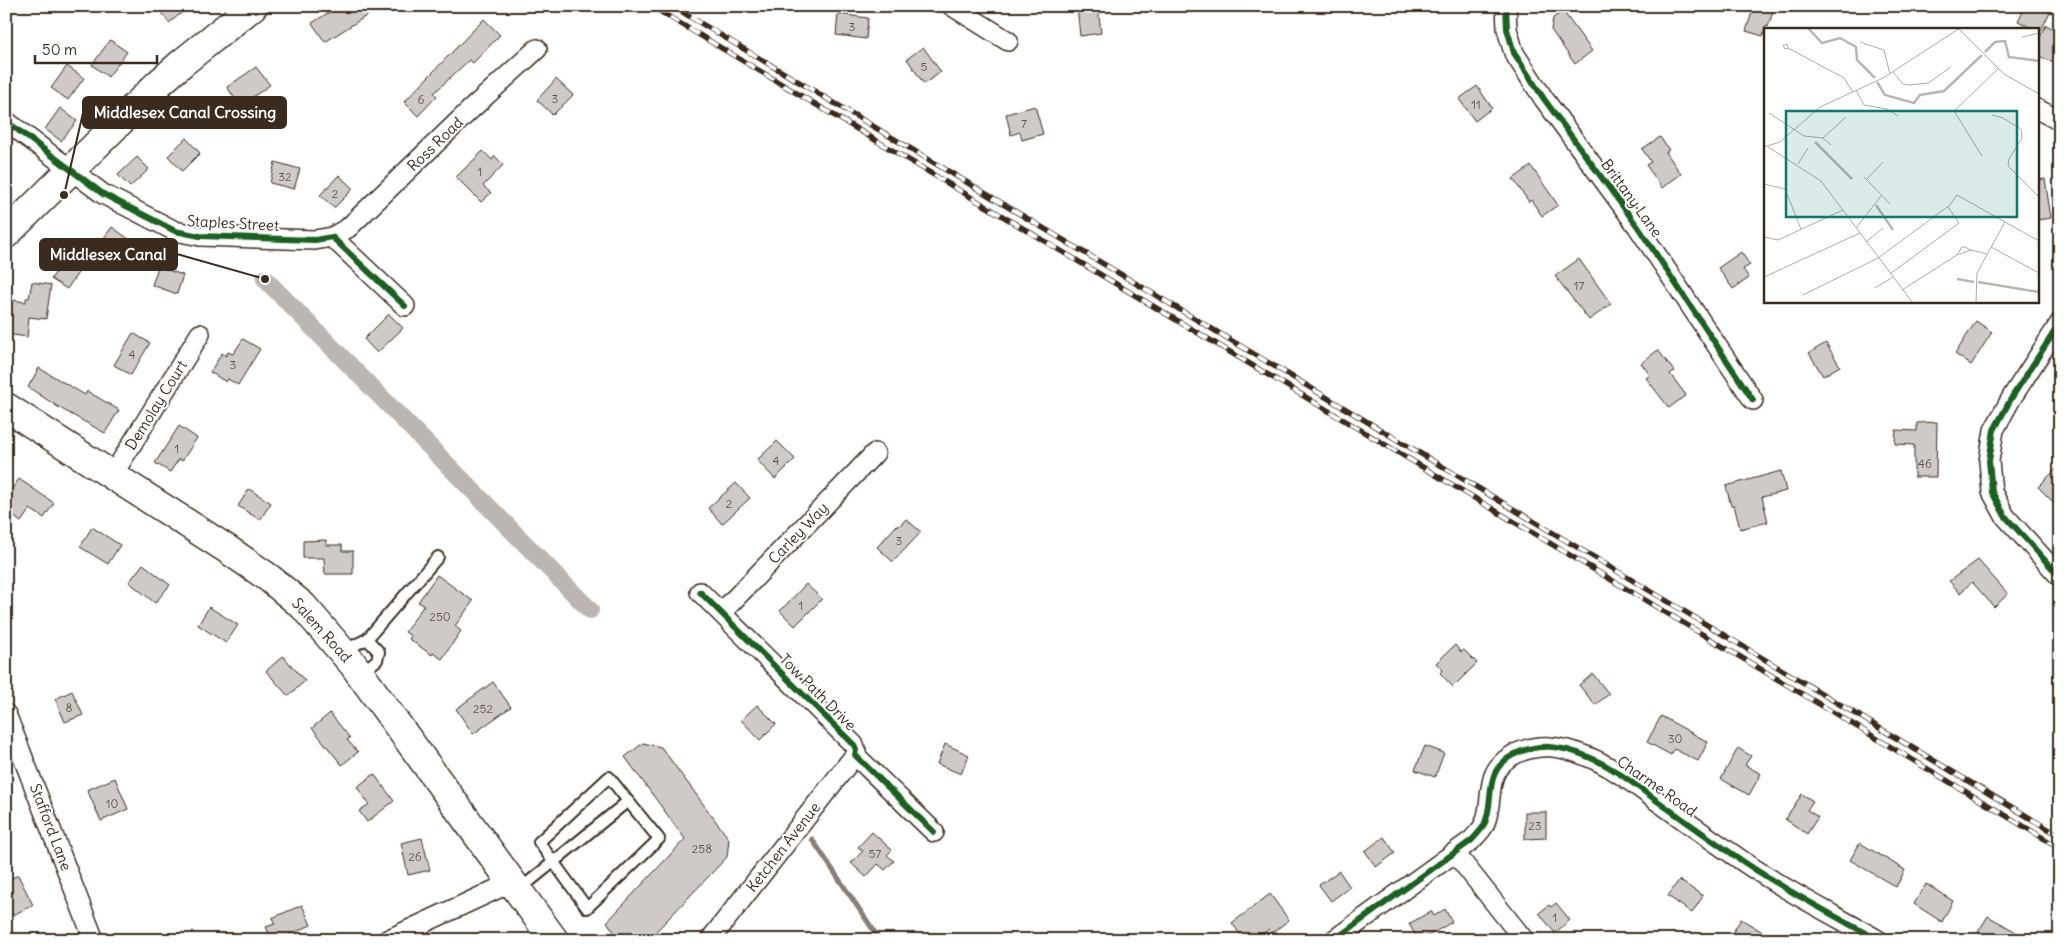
<svg xmlns="http://www.w3.org/2000/svg" width="2066" height="946" font-family="Delius,sans-serif">
	<style>
		.lines { fill: none; stroke-linecap: round; stroke-linejoin: round }
		.stream { stroke: #887e77; stroke-width: 5 }
		.canal { stroke: #bcb6b3; stroke-width: 18 }
		.building { fill: #cfcac7; stroke: #3b2a1e }
		.service-casing { stroke: #3b2a1e; stroke-width: 14 }
		.minor-casing { stroke: #3b2a1e; stroke-width: 22 }
		.secondary-casing { stroke: #3b2a1e; stroke-width: 31 }
		.service { stroke: #fff; stroke-width: 10 }
		.minor { stroke: #fff; stroke-width: 19 }
		.secondary { stroke: #fff; stroke-width: 28 }
		.rail-casing { stroke: #3b2a1e; stroke-width: 5.5 }
		.rail { stroke: #fff; stroke-width: 4; stroke-dasharray: 11; stroke-linecap: butt }
		.cycleway-casing { stroke: #fff; stroke-width: 9 }
		.cycleway { stroke: #1b5e20; stroke-width: 6 }
		.labels { text-anchor: middle; dominant-baseline: central; stroke-width: 4; stroke-linejoin: round; paint-order: stroke }
		.number-label { font-size: 12px; fill: #605248 }
		.street-label { font-size: 15px; fill: #3b2a1e; stroke: #fff }
		.inset-river { fill: none; stroke: #bcb6b3; stroke-width: 2.5 }
		.inset-road { fill: none; stroke: #b1aaa5; stroke-width: 1 }
		.view { fill: #0f766e; fill-opacity: 0.15; stroke: #0f766e; stroke-width: 2.5 }
		.inset-edge { fill: none; stroke: #3b2a1e; stroke-width: 2.5 }
		.leader { fill: none; stroke: #3b2a1e; stroke-width: 2 }
		.callout-dot { fill: #3b2a1e; stroke: #fff; stroke-width: 2 }
		.callout { fill: #3b2a1e; stroke: #3b2a1e; stroke-width: 2 }
		.callout-label { font-size: 16px; text-anchor: middle; font-weight: bold; fill: #fff }
	</style>
	<rect width="100%" height="100%" fill="#fff"/>
	<filter id="ink" filterUnits="userSpaceOnUse"><feTurbulence type="fractalNoise" baseFrequency=".02" numOctaves="2"/><feDisplacementMap in="SourceGraphic" scale="10" xChannelSelector="R" yChannelSelector="G"/><feConvolveMatrix kernelMatrix="1 2 1 2 8 2 1 2 1" color-interpolation-filters="sRGB"/></filter>
	<g filter="url(#ink)">
		<g class="lines">
			<path class="stream" d="M 812,839 L 880,940"/>
			<path class="canal" d="M 265,279 L 590,610"/>
		</g>
		<path class="building" d="M 156,6 L 190,6 L 169,23 Z
			M 339,6 L 382,6 L 325,42 L 312,23 Z
			M 1077,6 L 1098,6 L 1101,33 L 1080,36 Z
			M 1754,6 L 1775,6 L 1768,27 L 1766,26 L 1763,36 L 1746,31 Z
			M 2025,6 L 2038,6 L 2050,12 L 2040,32 L 2018,21 Z
			M 1563,11 L 1592,51 L 1575,64 L 1551,30 L 1553,18 Z
			M 838,14 L 868,18 L 866,39 L 836,35 Z
			M 484,19 L 500,35 L 473,63 L 469,60 L 434,93 L 437,96 L 418,116 L 404,102 Z
			M 2046,25 L 2060,32 L 2060,66 L 2037,55 L 2037,43 Z
			M 110,40 L 127,52 L 108,77 L 92,65 Z
			M 923,47 L 941,72 L 924,84 L 907,59 Z
			M 67,66 L 84,78 L 68,100 L 51,88 Z
			M 256,67 L 270,85 L 240,106 L 227,87 Z
			M 556,79 L 573,95 L 553,115 L 537,100 Z
			M 1477,86 L 1492,108 L 1475,121 L 1459,99 Z
			M 1035,106 L 1043,134 L 1022,140 L 1020,132 L 1011,135 L 1006,114 Z
			M 60,108 L 77,121 L 61,141 L 45,129 Z
			M 1660,137 L 1669,150 L 1666,152 L 1681,174 L 1662,188 L 1646,165 L 1651,162 L 1642,149 Z
			M 186,138 L 200,153 L 182,171 L 168,156 Z
			M 483,151 L 492,160 L 495,156 L 503,165 L 483,186 L 491,193 L 481,202 L 456,177 Z
			M 137,157 L 149,169 L 130,187 L 118,175 Z
			M 275,162 L 300,169 L 294,189 L 270,183 Z
			M 1531,166 L 1558,205 L 1542,216 L 1531,200 L 1529,202 L 1513,179 Z
			M 339,175 L 353,189 L 334,208 L 320,195 Z
			M 2045,179 L 2051,218 L 2037,220 L 2037,180 Z
			M 112,227 L 133,242 L 122,257 L 101,242 Z
			M 1741,252 L 1750,265 L 1743,269 L 1749,278 L 1733,289 L 1718,268 Z
			M 66,257 L 82,267 L 67,289 L 51,279 Z
			M 1579,259 L 1611,304 L 1589,320 L 1555,276 Z
			M 158,267 L 183,275 L 177,294 L 152,285 Z
			M 32,282 L 51,285 L 46,319 L 29,317 L 27,337 L 7,334 L 12,300 L 26,302 L 26,298 L 29,298 Z
			M 389,314 L 403,328 L 377,353 L 364,339 Z
			M 1976,321 L 1992,332 L 1971,365 L 1955,354 Z
			M 133,333 L 150,343 L 131,375 L 114,365 Z
			M 243,339 L 260,349 L 238,385 L 228,379 L 226,382 L 210,372 L 222,353 L 226,356 L 228,352 L 233,354 Z
			M 1826,343 L 1840,366 L 1823,376 L 1809,353 Z
			M 1658,350 L 1674,371 L 1670,374 L 1686,395 L 1669,408 L 1646,378 L 1650,375 L 1641,363 Z
			M 39,368 L 85,395 L 87,391 L 119,410 L 105,433 L 58,407 L 28,387 Z
			M 1937,422 L 1936,477 L 1914,477 L 1914,445 L 1895,444 L 1896,430 L 1917,431 L 1917,423 Z
			M 179,426 L 197,438 L 182,461 L 179,459 L 170,472 L 155,463 Z
			M 777,441 L 795,459 L 775,479 L 757,460 Z
			M 2060,465 L 2060,509 L 2038,487 Z
			M 1781,471 L 1786,491 L 1762,497 L 1768,522 L 1740,529 L 1734,505 L 1731,506 L 1726,486 Z
			M 19,479 L 54,503 L 44,518 L 30,509 L 21,522 L 6,511 L 6,497 Z
			M 736,483 L 750,498 L 722,524 L 708,508 Z
			M 249,489 L 271,503 L 260,520 L 238,506 Z
			M 906,519 L 921,532 L 893,562 L 877,547 L 897,525 L 899,526 Z
			M 92,527 L 120,545 L 108,564 L 80,547 Z
			M 326,540 L 326,545 L 342,545 L 342,551 L 353,551 L 353,574 L 325,574 L 324,558 L 303,558 L 303,541 Z
			M 1978,560 L 2008,594 L 1994,607 L 1972,582 L 1960,593 L 1949,581 Z
			M 143,564 L 170,585 L 155,603 L 129,582 Z
			M 437,575 L 473,601 L 455,626 L 461,631 L 442,659 L 433,653 L 432,655 L 409,639 L 411,636 L 405,632 L 424,605 L 418,602 Z
			M 806,584 L 822,599 L 795,626 L 780,611 Z
			M 209,607 L 238,625 L 226,643 L 198,625 Z
			M 1455,645 L 1461,652 L 1464,650 L 1477,663 L 1453,687 L 1440,673 L 1443,670 L 1436,663 Z
			M 283,656 L 305,681 L 288,696 L 266,671 Z
			M 1593,674 L 1609,694 L 1595,705 L 1579,685 Z
			M 493,682 L 511,707 L 473,734 L 456,709 Z
			M 72,691 L 83,715 L 65,722 L 55,699 Z
			M 757,705 L 776,724 L 760,740 L 741,720 Z
			M 330,713 L 350,738 L 347,740 L 358,752 L 342,765 L 312,728 Z
			M 1661,716 L 1708,742 L 1698,761 L 1674,749 L 1671,755 L 1647,742 Z
			M 643,743 L 661,747 L 729,839 L 727,857 L 648,940 L 620,940 L 607,922 L 685,839 L 625,757 Z
			M 945,744 L 969,755 L 961,774 L 937,764 Z
			M 1425,746 L 1444,753 L 1435,777 L 1415,770 Z
			M 1738,748 L 1751,756 L 1745,765 L 1761,774 L 1749,795 L 1721,779 Z
			M 374,774 L 394,801 L 367,822 L 359,811 L 369,804 L 357,787 Z
			M 115,778 L 128,809 L 101,821 L 87,790 Z
			M 1802,794 L 1813,801 L 1807,810 L 1818,817 L 1807,834 L 1785,819 Z
			M 1525,812 L 1546,812 L 1546,838 L 1525,839 Z
			M 872,832 L 892,850 L 887,855 L 894,861 L 885,870 L 878,864 L 866,877 L 851,863 L 863,851 L 858,847 Z
			M 1384,837 L 1395,853 L 1376,867 L 1365,851 Z
			M 422,838 L 430,870 L 408,875 L 401,843 Z
			M 1860,843 L 1905,870 L 1896,887 L 1850,860 Z
			M 1339,871 L 1350,887 L 1331,901 L 1319,885 Z
			M 18,875 L 33,905 L 13,915 L 6,902 L 6,881 Z
			M 1679,880 L 1703,896 L 1692,913 L 1668,896 Z
			M 1926,884 L 1953,901 L 1942,922 L 1914,904 Z
			M 1270,894 L 1289,920 L 1272,933 L 1269,929 L 1255,940 L 1244,940 L 1232,923 Z
			M 1556,903 L 1570,920 L 1555,933 L 1539,913 L 1549,905 L 1551,907 Z
			M 302,905 L 311,925 L 278,940 L 272,940 L 266,927 L 275,924 L 272,918 Z
			M 1445,909 L 1452,922 L 1421,940 L 1418,940 L 1409,924 L 1431,911 L 1434,916 Z
			M 1988,916 L 2030,940 L 1990,940 L 1978,932 Z
			M 1741,919 L 1776,940 L 1728,940 Z"/>
		<g class="lines">
			<g class="service-casing">
				<path id="service" d="M 367,639 L 438,557
					M 343,651 L 367,639 L 379,652 L 377,660 L 361,673
					M 519,890 L 628,801 L 609,777 L 539,842 L 587,908 L 659,839 L 628,801"/>
			</g>
			<g class="minor-casing">
				<path id="minor" d="M 952,6 L 1008,41
					M 1506,6 L 1507,29 L 1514,53 L 1544,99 L 1638,227 L 1753,400
					M 2037,109 L 2060,121
					M 6,121 L 103,194 L 175,231 L 200,236 L 229,237 L 315,240 L 332,237 L 405,306
					M 332,237 L 348,228 L 469,111 L 537,49
					M 2060,323 L 2012,397 L 1994,430 L 1989,461 L 1992,492 L 2005,516 L 2060,577
					M 112,476 L 200,334
					M 700,592 L 854,745 L 856,750 L 855,755 L 934,832
					M 721,613 L 875,453
					M 6,714 L 94,940
					M 1455,853 L 1524,940
					M 387,940 L 512,882
					M 710,940 L 855,755
					M 1334,940 L 1472,840 C 1476,835 1481,831 1484,825 C 1496,800 1481,773 1513,755 C 1538,742 1561,746 1586,756 C 1612,766 1634,784 1656,800 C 1681,818 1706,836 1731,853 C 1777,886 1828,912 1878,940"/>
			</g>
			<g class="secondary-casing">
				<path id="secondary" d="M 6,234 L 157,85 L 182,63 L 253,6
					M 6,407 L 227,549 L 269,578 L 303,606 L 353,664 L 554,940"/>
			</g>
			<use href="#service" class="service"/>
			<use href="#minor" class="minor"/>
			<use href="#secondary" class="secondary"/>
			<g class="rail-casing">
				<path id="rail" d="M 651,6 L 2060,848
					M 672,6 L 2060,836"/>
			</g>
			<use href="#rail" class="rail"/>
			<g class="cycleway-casing">
				<path id="cycleway" d="M 1506,6 L 1507,29 L 1514,53 L 1544,99 L 1638,227 L 1753,400
					M 6,121 L 103,194 L 175,231 L 200,236 L 229,237 L 315,240 L 332,237 L 405,306
					M 2060,323 L 2012,397 L 1994,430 L 1989,461 L 1992,492 L 2005,516 L 2060,577
					M 700,592 L 854,745 L 856,750 L 855,755 L 934,832
					M 1334,940 L 1472,840 C 1476,835 1481,831 1484,825 C 1496,800 1481,773 1513,755 C 1538,742 1561,746 1586,756 C 1612,766 1634,784 1656,800 C 1681,818 1706,836 1731,853 C 1777,886 1828,912 1878,940"/>
			</g>
			<use href="#cycleway" class="cycleway"/>
		</g>
	</g>
	<g class="labels">
		<g class="number-label">
			<text x="852" y="26">3</text>
			<text x="924" y="66">5</text>
			<text x="555" y="98">3</text>
			<text x="421" y="99">6</text>
			<text x="1476" y="104">11</text>
			<text x="1024" y="123">7</text>
			<text x="480" y="171">1</text>
			<text x="285" y="176">32</text>
			<text x="335" y="193">2</text>
			<text x="1579" y="285">17</text>
			<text x="132" y="354">4</text>
			<text x="233" y="364">3</text>
			<text x="177" y="448">1</text>
			<text x="776" y="460">4</text>
			<text x="1925" y="463">46</text>
			<text x="729" y="503">2</text>
			<text x="899" y="540">3</text>
			<text x="801" y="605">1</text>
			<text x="440" y="616">250</text>
			<text x="69" y="707">8</text>
			<text x="483" y="708">252</text>
			<text x="1675" y="738">30</text>
			<text x="112" y="803">10</text>
			<text x="1535" y="825">23</text>
			<text x="702" y="848">258</text>
			<text x="875" y="853">57</text>
			<text x="415" y="856">26</text>
			<text x="1555" y="917">1</text>
		</g>
		<g class="street-label">
			<text transform="translate(435 144) rotate(-44)">Ross Road</text>
			<text transform="translate(1632 198) rotate(54)">Brittany Lane</text>
			<text transform="translate(233 223) rotate(3)">Staples Street</text>
			<text transform="translate(156 405) rotate(-58)">Demolay Court</text>
			<text transform="translate(798 533) rotate(-46)">Carley Way</text>
			<text transform="translate(322 630) rotate(48)">Salem Road</text>
			<text transform="translate(818 692) rotate(45)">Tow Path Drive</text>
			<text transform="translate(1657 786) rotate(35)">Charme Road</text>
			<text transform="translate(51 827) rotate(69)">Stafford Lane</text>
			<text transform="translate(783 847) rotate(-52)">Ketchen Avenue</text>
		</g>
	</g>
	<g transform="translate(1764 28)">
		<rect width="275" height="275" fill="#fff"/>
		<path class="inset-river" d="M 44,0 L 58,15 L 76,10 L 92,19 L 93,32 L 111,50M 221,24 L 231,14 L 241,13 L 245,29 L 275,33M 113,54 L 121,67 L 150,75 L 156,67 L 180,63 L 218,27M 51,114 L 88,151M 112,177 L 129,202M 193,251 L 210,254M 214,254 L 275,264"/>
		<path class="inset-road" d="M 194,0 L 240,46 L 275,66M 258,9 L 275,5M 96,14 L 120,22 L 126,46M 24,20 L 21,21 L 19,17 L 23,16 L 24,20 L 80,50 L 89,64M 129,44 L 139,56 L 146,57 L 164,55 L 187,39M 92,62 L 100,77 L 123,81 L 134,88M 5,85 L 40,108 L 59,110 L 67,117M 228,87 L 239,90 L 257,101 L 258,110 L 245,131 L 244,138 L 275,169M 59,110 L 82,89M 0,119 L 16,114 L 56,79 L 119,50 L 196,0M 4,119 L 57,153 L 149,275M 218,128 L 190,83 L 234,41M 34,136 L 44,120M 100,149 L 126,176M 102,152 L 119,134M 0,156 L 21,161 L 37,201M 92,200 L 117,168M 0,209 L 14,212 L 79,182M 102,214 L 119,200M 201,219 L 207,222 L 193,227 L 198,219 ZM 227,219 L 275,245M 207,222 L 223,226M 126,246 L 195,195 L 184,179M 0,249 L 96,205M 111,260 L 129,249M 138,262 L 193,227M 39,267 L 114,230 L 186,177 L 193,167 L 275,213M 212,275 L 213,245 L 241,194"/>
		<path class="view" d="M 22,83 L 253,83 L 253,189 L 22,189 Z"/>
		<rect width="275" height="275" class="inset-edge"/>
	</g>
	<path class="leader" d="M64 195L83 113M265 279L177 254"/>
	<g class="callout-dot">
		<circle cx="64" cy="195" r="5"/>
		<circle cx="265" cy="279" r="5"/>
	</g>
	<g class="callout">
		<rect x="83" y="97" width="203" height="31" rx="5"/>
		<rect x="40" y="239" width="137" height="31" rx="5"/>
	</g>
	<g class="callout-label">
		<text x="185" y="118">Middlesex Canal Crossing</text>
		<text x="108" y="260">Middlesex Canal</text>
	</g>
	<rect width="2066" height="946" fill="none" stroke="#fff" stroke-width="25"/>
	<rect x="12" y="12" width="2041" height="921" fill="none" stroke="#3b2a1e" stroke-width="2" filter="url(#ink)"/>
	<path d="M35 55v8h122v-8" fill="none" stroke="#3b2a1e" stroke-width="2.5"/>
	<text x="42" y="55" font-size="15" fill="#3b2a1e" stroke="#ffffff" stroke-width="4" paint-order="stroke">50 m</text>
</svg>
